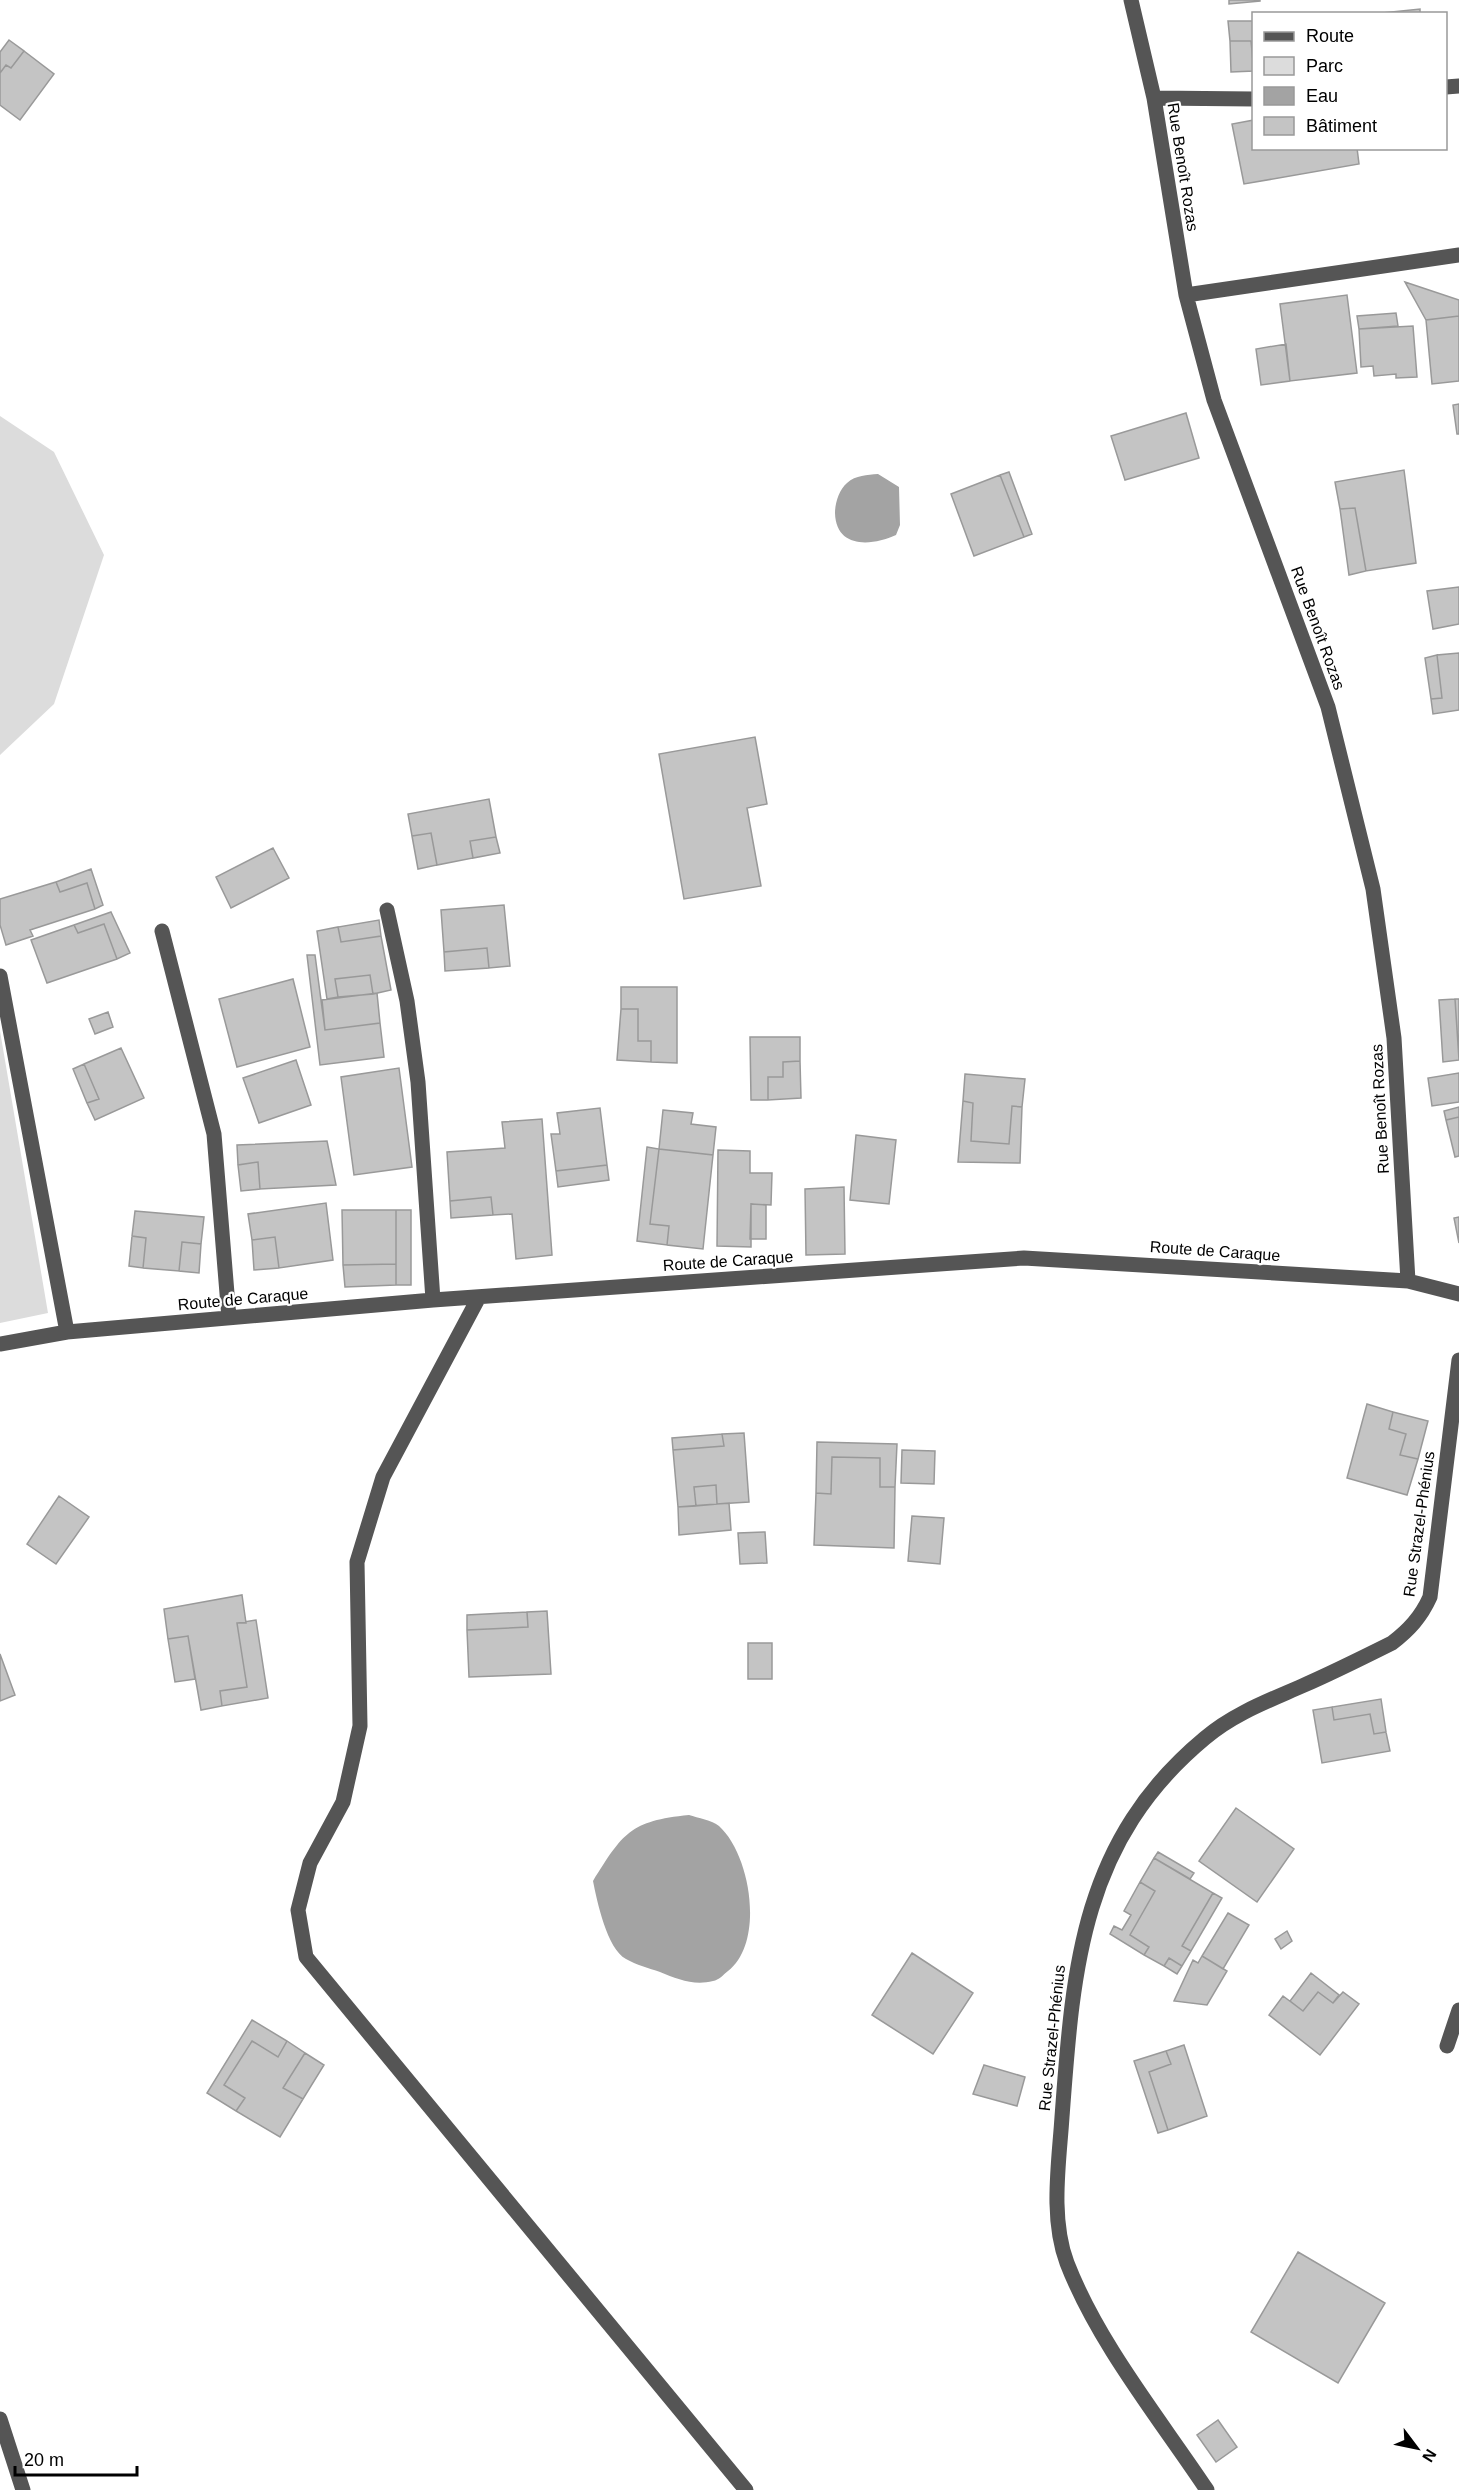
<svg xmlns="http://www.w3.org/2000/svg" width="1459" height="2490" font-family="Helvetica,sans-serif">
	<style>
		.green { fill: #dcdcdc }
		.water { fill: #a3a3a3 }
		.building { fill: #c4c4c4; stroke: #999; stroke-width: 1.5 }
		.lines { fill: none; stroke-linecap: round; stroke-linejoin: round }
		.minor { stroke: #555; stroke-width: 15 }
		.labels { text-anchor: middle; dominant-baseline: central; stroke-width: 4.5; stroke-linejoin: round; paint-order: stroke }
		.street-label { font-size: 16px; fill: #000; stroke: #fff }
	</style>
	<rect width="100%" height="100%" fill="#fff"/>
	<path class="green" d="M 0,416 L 54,452 L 104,555 L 54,704 L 0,755 Z
		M 0,1031 L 48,1313 L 0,1323 Z"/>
	<path class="water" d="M 878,474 L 899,487 L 900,525 L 896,535 C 872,546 836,549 835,513 C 835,503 839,490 847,483 C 856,475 867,475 878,474 Z
		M 689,1815 C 698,1818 712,1820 719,1826 C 751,1855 765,1942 728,1971 C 723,1975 719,1980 713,1981 C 694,1986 677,1979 660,1972 C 649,1968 636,1965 626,1959 C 607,1949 597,1901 593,1881 C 623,1833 630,1821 689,1815 Z"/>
	<path class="building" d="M 1229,0 L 1260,0 L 1260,1 L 1229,4 Z
		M 1420,9 L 1420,14 L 1372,14 Z
		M 1228,21 L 1254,21 L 1254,56 L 1251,41 L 1230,41 Z
		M 9,40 L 24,51 L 11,68 L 6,65 L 0,73 L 0,52 Z
		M 1230,41 L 1251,41 L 1254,71 L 1231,72 Z
		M 24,51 L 54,74 L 20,120 L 0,105 L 0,73 L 6,65 L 11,68 Z
		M 1254,120 L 1254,148 L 1357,148 L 1359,164 L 1244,184 L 1232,124 Z
		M 1405,282 L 1459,300 L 1459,316 L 1426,320 Z
		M 1347,295 L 1357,373 L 1290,381 L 1280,304 Z
		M 1396,313 L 1398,326 L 1359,329 L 1357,316 Z
		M 1459,316 L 1459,381 L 1432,384 L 1426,320 Z
		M 1413,326 L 1417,377 L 1396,378 L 1396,374 L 1374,376 L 1373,366 L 1361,367 L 1359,329 Z
		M 1286,344 L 1290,381 L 1261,385 L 1256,349 Z
		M 1459,404 L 1459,434 L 1457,434 L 1453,405 Z
		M 1186,413 L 1199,458 L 1125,480 L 1111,436 Z
		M 1404,470 L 1416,563 L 1366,571 L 1355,508 L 1340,509 L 1335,482 Z
		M 1009,472 L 1032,534 L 1024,537 L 1000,475 Z
		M 1000,475 L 1024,537 L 974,556 L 951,494 Z
		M 1355,508 L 1366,571 L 1349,575 L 1340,509 Z
		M 1459,587 L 1459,624 L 1433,629 L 1427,591 Z
		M 1459,653 L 1459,710 L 1433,714 L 1431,699 L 1442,698 L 1437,655 Z
		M 1437,655 L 1442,698 L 1431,699 L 1425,658 Z
		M 755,737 L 767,804 L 747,808 L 761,886 L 684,899 L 659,754 Z
		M 489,799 L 496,837 L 470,841 L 473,858 L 437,865 L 431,833 L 412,836 L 408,814 Z
		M 431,833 L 437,865 L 418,869 L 412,836 Z
		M 496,837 L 500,853 L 473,858 L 470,841 Z
		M 273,848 L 289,878 L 231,908 L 216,877 Z
		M 91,869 L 103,905 L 95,909 L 87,883 L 60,892 L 56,882 Z
		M 56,882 L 60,892 L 87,883 L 95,909 L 30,930 L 33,936 L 6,945 L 0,925 L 0,899 Z
		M 504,905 L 510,966 L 489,968 L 487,948 L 444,952 L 441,910 Z
		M 111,912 L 130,953 L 117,959 L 104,924 L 78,933 L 74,925 Z
		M 379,920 L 381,936 L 341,942 L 338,927 Z
		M 104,924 L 117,959 L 47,983 L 31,940 L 74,925 L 78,933 Z
		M 338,927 L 341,942 L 381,936 L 391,990 L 373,994 L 370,975 L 335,979 L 338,997 L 327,999 L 317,931 Z
		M 487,948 L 489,968 L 445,971 L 444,952 Z
		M 307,955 L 315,955 L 325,1030 L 380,1023 L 384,1057 L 320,1065 Z
		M 370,975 L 373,994 L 338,997 L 335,979 Z
		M 293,979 L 310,1047 L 237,1067 L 219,999 Z
		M 621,987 L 677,987 L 677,1063 L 651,1062 L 651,1041 L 638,1041 L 638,1009 L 621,1009 Z
		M 377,993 L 380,1023 L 325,1030 L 322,1000 Z
		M 1455,999 L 1459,999 L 1459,1058 Z
		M 1455,999 L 1459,1060 L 1443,1062 L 1439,1000 Z
		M 621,1009 L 638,1009 L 638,1041 L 651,1041 L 651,1062 L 617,1060 Z
		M 108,1012 L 113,1027 L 95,1034 L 89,1019 Z
		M 750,1037 L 800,1037 L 800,1061 L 783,1062 L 783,1077 L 768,1077 L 768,1100 L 751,1100 Z
		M 121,1048 L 144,1098 L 95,1120 L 87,1103 L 99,1099 L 84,1064 Z
		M 296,1060 L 311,1105 L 259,1123 L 243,1078 Z
		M 800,1061 L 801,1098 L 768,1100 L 768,1077 L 783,1077 L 783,1062 Z
		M 84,1064 L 99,1099 L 87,1103 L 73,1069 Z
		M 399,1068 L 412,1167 L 354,1175 L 341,1077 Z
		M 1459,1073 L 1459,1102 L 1432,1106 L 1428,1078 Z
		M 965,1074 L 1025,1079 L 1022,1107 L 1012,1106 L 1009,1144 L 971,1141 L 973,1103 L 963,1101 Z
		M 963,1101 L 973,1103 L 971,1141 L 1009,1144 L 1012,1106 L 1022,1107 L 1020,1163 L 958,1162 Z
		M 1459,1107 L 1459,1117 L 1446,1120 L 1444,1111 Z
		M 600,1108 L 607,1165 L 556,1171 L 551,1134 L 560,1134 L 557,1113 Z
		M 663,1110 L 693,1113 L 691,1124 L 716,1127 L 713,1155 L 659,1149 Z
		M 1459,1117 L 1459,1156 L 1455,1157 L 1446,1120 Z
		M 542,1119 L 552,1255 L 516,1259 L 512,1214 L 493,1215 L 491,1197 L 450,1201 L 447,1152 L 505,1148 L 502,1122 Z
		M 856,1135 L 896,1140 L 889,1204 L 850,1200 Z
		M 327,1141 L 336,1185 L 260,1189 L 258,1162 L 238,1165 L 237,1145 Z
		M 647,1147 L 659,1149 L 650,1224 L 669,1226 L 667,1245 L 637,1241 Z
		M 659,1149 L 713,1155 L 703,1249 L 667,1245 L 669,1226 L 650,1224 Z
		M 718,1150 L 750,1151 L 750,1173 L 772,1173 L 771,1205 L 751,1204 L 751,1247 L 717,1246 Z
		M 258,1162 L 260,1189 L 241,1191 L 238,1165 Z
		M 607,1165 L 609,1180 L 558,1187 L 556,1171 Z
		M 844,1187 L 845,1254 L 806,1255 L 805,1189 Z
		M 491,1197 L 493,1215 L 451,1218 L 450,1201 Z
		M 326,1203 L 333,1260 L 279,1268 L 275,1237 L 252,1240 L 248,1214 Z
		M 751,1204 L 766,1205 L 766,1239 L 750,1239 Z
		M 342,1210 L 396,1210 L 396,1264 L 343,1265 Z
		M 396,1210 L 411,1210 L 411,1285 L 396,1285 Z
		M 135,1211 L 204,1217 L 201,1244 L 182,1242 L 179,1271 L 143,1268 L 146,1238 L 132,1236 Z
		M 1459,1217 L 1459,1243 L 1454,1218 Z
		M 132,1236 L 146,1238 L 143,1268 L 129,1266 Z
		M 275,1237 L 279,1268 L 254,1270 L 252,1240 Z
		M 182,1242 L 201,1244 L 199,1273 L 179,1271 Z
		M 396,1264 L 396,1285 L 345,1287 L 343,1265 Z
		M 1367,1404 L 1393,1412 L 1389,1429 L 1406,1434 L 1400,1455 L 1418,1459 L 1407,1495 L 1347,1478 Z
		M 1393,1412 L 1428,1421 L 1418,1459 L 1400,1455 L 1406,1434 L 1389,1429 Z
		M 744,1433 L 749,1502 L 717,1504 L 716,1485 L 694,1487 L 696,1506 L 678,1507 L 673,1450 L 724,1446 L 722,1434 Z
		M 722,1434 L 724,1446 L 673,1450 L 672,1438 Z
		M 817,1442 L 897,1444 L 895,1487 L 880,1487 L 880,1458 L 832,1457 L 831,1494 L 816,1493 Z
		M 902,1450 L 935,1451 L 934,1484 L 901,1483 Z
		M 832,1457 L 880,1458 L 880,1487 L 895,1487 L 894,1548 L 814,1545 L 816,1493 L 831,1494 Z
		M 716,1485 L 717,1504 L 696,1506 L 694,1487 Z
		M 59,1496 L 89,1517 L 56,1564 L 27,1544 Z
		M 729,1503 L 731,1530 L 679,1535 L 678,1507 Z
		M 912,1516 L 944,1518 L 940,1564 L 908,1561 Z
		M 765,1532 L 767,1563 L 740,1564 L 738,1533 Z
		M 242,1595 L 246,1623 L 237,1623 L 247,1687 L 220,1691 L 222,1706 L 201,1710 L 188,1636 L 168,1639 L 164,1609 Z
		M 547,1611 L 551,1674 L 469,1677 L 467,1630 L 528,1627 L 527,1612 Z
		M 527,1612 L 528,1627 L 467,1630 L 467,1615 Z
		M 256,1620 L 268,1698 L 222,1706 L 220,1691 L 247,1687 L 237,1623 Z
		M 188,1636 L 195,1679 L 175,1682 L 168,1639 Z
		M 748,1643 L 772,1643 L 772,1679 L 748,1679 Z
		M 0,1654 L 15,1695 L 0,1701 Z
		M 1381,1699 L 1386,1732 L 1374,1734 L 1370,1714 L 1334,1720 L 1332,1707 Z
		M 1332,1707 L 1334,1720 L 1370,1714 L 1374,1734 L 1386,1732 L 1390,1751 L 1322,1763 L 1313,1710 Z
		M 1236,1808 L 1294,1849 L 1257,1902 L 1199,1861 Z
		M 1158,1852 L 1194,1873 L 1190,1879 L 1154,1858 Z
		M 1154,1858 L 1213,1893 L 1182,1946 L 1191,1951 L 1182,1966 L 1169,1958 L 1164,1966 L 1144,1955 L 1149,1947 L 1130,1935 L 1155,1891 L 1140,1882 Z
		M 1140,1882 L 1155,1891 L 1130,1935 L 1149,1947 L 1144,1955 L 1110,1934 L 1114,1926 L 1122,1930 L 1131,1915 L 1124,1911 Z
		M 1213,1893 L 1222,1898 L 1191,1951 L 1182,1946 Z
		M 1228,1913 L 1249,1925 L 1223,1969 L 1202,1956 Z
		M 1287,1931 L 1292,1941 L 1281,1949 L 1275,1939 Z
		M 912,1953 L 973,1993 L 933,2054 L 872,2015 Z
		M 1202,1956 L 1227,1971 L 1207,2005 L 1174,2001 L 1193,1960 L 1198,1963 Z
		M 1169,1958 L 1182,1966 L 1177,1974 L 1164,1966 Z
		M 1311,1973 L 1339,1995 L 1333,2003 L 1318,1992 L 1303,2011 L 1290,2001 Z
		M 1318,1992 L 1333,2003 L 1343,1992 L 1359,2004 L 1320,2055 L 1269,2015 L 1283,1996 L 1303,2011 Z
		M 252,2020 L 287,2041 L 278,2057 L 252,2041 L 224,2085 L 245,2098 L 236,2111 L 207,2093 Z
		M 252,2041 L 278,2057 L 287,2041 L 305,2053 L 283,2088 L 303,2099 L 280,2137 L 236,2111 L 245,2098 L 224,2085 Z
		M 1184,2045 L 1207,2116 L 1168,2130 L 1149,2072 L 1171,2064 L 1166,2051 Z
		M 1166,2051 L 1171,2064 L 1149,2072 L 1168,2130 L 1158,2133 L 1134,2061 Z
		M 305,2053 L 324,2065 L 303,2099 L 283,2088 Z
		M 984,2065 L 1025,2077 L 1017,2106 L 973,2094 Z
		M 1298,2252 L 1385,2303 L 1338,2383 L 1251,2332 Z
		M 1218,2420 L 1237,2447 L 1216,2462 L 1197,2435 Z"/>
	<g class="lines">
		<path class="minor" d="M 1131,0 L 1154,98 L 1186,295 L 1214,400 L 1328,707 L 1373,889 L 1394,1038 L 1408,1281
			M 1446,87 L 1459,86
			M 1154,98 L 1254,99
			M 1186,295 L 1459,255
			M 387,910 L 407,1001 L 418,1082 L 433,1300
			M 162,931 L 214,1134 L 229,1318
			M 0,976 L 67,1332
			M 479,1297 L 383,1477 L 357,1562 L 360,1726 L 343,1802 L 310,1863 L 298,1910 L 306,1957 L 746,2490
			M 0,1344 L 67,1332 L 433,1300 L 1024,1258 L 1408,1281 L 1459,1294
			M 1447,2046 L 1459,2010
			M 0,2419 L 23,2490
			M 1207,2490 C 1159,2418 1098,2343 1067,2263 C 1050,2218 1059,2163 1062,2117 C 1073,1968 1081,1841 1205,1738 C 1233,1714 1268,1701 1302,1686 C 1332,1673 1362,1658 1392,1643 C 1409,1630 1421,1617 1430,1597 L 1459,1360"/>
	</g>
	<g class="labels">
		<g class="street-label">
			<text transform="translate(1183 167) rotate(81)">Rue Benoît Rozas</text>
			<text transform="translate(1318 628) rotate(70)">Rue Benoît Rozas</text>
			<text transform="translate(1380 1109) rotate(-93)">Rue Benoît Rozas</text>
			<text transform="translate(1215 1251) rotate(4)">Route de Caraque</text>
			<text transform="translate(728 1261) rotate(-4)">Route de Caraque</text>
			<text transform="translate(243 1299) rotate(-5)">Route de Caraque</text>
			<text transform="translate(1419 1524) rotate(-82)">Rue Strazel-Phénius</text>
			<text transform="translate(1052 2038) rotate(-84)">Rue Strazel-Phénius</text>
		</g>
	</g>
	<rect x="1252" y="12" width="195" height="138" fill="#ffffff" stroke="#999999" stroke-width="1.5"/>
	<rect x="1264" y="32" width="30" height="9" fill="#555555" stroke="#999999" stroke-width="1.5"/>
	<text x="1306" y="42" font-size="18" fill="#000000">Route</text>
	<rect x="1264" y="57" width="30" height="18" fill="#dcdcdc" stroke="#999999" stroke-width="1.5"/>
	<text x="1306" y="72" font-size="18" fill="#000000">Parc</text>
	<rect x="1264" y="87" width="30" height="18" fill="#a3a3a3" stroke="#999999" stroke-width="1.5"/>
	<text x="1306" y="102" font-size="18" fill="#000000">Eau</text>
	<rect x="1264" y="117" width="30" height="18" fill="#c4c4c4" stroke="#999999" stroke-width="1.5"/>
	<text x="1306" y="132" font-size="18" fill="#000000">Bâtiment</text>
	<g transform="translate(1417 2448) rotate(122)" stroke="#ffffff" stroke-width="4.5" paint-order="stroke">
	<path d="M0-4.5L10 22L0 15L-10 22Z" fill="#000000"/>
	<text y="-9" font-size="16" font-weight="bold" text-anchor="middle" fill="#000000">N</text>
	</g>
	<path d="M15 2466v9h122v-9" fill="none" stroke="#000000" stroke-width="3"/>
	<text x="24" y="2466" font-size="18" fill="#000000" stroke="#ffffff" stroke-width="4.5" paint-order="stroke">20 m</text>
</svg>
